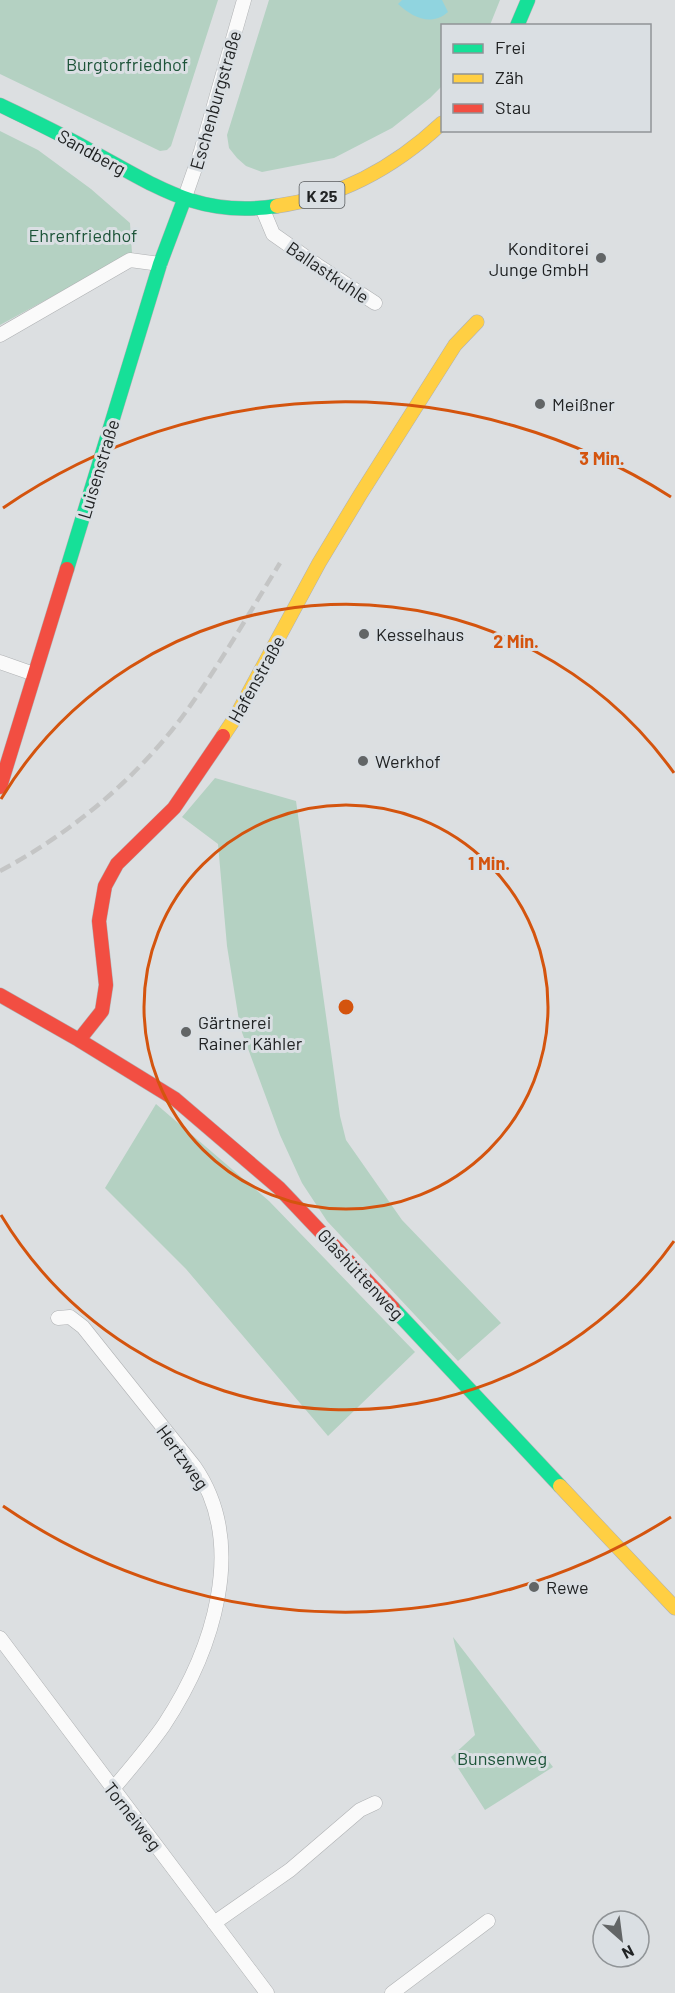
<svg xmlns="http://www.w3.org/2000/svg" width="675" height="1993" font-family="Barlow,sans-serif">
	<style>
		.green { fill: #b4d1c2 }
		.water { fill: #90d4df }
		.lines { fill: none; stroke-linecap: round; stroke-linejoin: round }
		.street-casing { stroke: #afb1b3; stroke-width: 15 }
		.fast-casing { stroke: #afb1b3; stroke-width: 15 }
		.slow-casing { stroke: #afb1b3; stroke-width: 15 }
		.jam-casing { stroke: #afb1b3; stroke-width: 15 }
		.street { stroke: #fafafa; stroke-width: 14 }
		.fast { stroke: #16e098; stroke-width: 14 }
		.slow { stroke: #ffcf43; stroke-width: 14 }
		.jam { stroke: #f24e42; stroke-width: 14 }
		.rail { stroke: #c4c5c5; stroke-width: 4.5; stroke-dasharray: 12 6; stroke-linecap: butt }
		.ring { fill: none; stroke: #d4540e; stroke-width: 3 }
		.poi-dot { fill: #626566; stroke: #dadfe3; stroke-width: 2 }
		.labels { text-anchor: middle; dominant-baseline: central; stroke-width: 6; stroke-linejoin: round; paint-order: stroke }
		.shield { fill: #dadfe3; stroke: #585b5d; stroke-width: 1.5 }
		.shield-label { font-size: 16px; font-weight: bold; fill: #212324 }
		.park-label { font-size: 18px; fill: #1d5439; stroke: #dadfe3 }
		.street-label { font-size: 18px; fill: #212324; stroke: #dadfe3 }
		.poi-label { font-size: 18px; fill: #212324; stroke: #dadfe3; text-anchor: start }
		.centre { fill: #d4540e; stroke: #dadfe3; stroke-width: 3 }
		.ring-label { font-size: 18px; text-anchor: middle; font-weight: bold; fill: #d4540e; stroke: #dadfe3; stroke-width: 6; stroke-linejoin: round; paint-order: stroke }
	</style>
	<rect width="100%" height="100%" fill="#dcdfe1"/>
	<path class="green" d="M 0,0 L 218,0 L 171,146 L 167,150 L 160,151 L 0,74 Z
		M 269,0 L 500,0 L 490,25 L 442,26 L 442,86 L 430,98 L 392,128 L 334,158 L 262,172 L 246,166 L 237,158 L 229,148 L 227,135 Z
		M 0,131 L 38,150 L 91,189 L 130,223 L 132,253 L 0,325 Z
		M 215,778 L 296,801 L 340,1116 L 346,1140 L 402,1220 L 501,1323 L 458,1361 L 327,1221 L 302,1183 L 280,1135 L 240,1027 L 227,946 L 218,844 L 182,817 Z
		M 156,1104 L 269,1201 L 415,1352 L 328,1436 L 186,1269 L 105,1188 Z
		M 453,1637 L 553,1767 L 485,1810 L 451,1757 L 475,1735 Z"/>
	<path class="water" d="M 402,0 L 442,0 L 448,12 C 431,27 412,17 398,4 Z"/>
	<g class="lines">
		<g class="street-casing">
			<path id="street" d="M 184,200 L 201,151 L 244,0
				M 263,210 L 273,234 L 317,265 L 375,303
				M 0,335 L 130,260 L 160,264
				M 0,662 L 34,674
				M 58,1318 L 70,1317 L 83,1327 L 194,1466 C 249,1545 212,1652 164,1725 C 148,1748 130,1769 112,1790
				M 0,1638 L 267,1993
				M 214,1923 L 290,1870 L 360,1810 L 375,1803
				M 392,1993 L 488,1921"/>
		</g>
		<g class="fast-casing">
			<path id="fast" d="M 517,26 L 528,0
				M 0,105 C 31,120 61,134 91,151 C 156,186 198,218 277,206
				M 67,569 L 160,264 L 184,200
				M 393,1308 L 560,1486"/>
		</g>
		<g class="slow-casing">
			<path id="slow" d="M 277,206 C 340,197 396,166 442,123
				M 223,736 L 235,718 L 319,563 L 360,495 L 455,345 L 477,322
				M 560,1486 L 675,1608"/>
		</g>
		<g class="jam-casing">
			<path id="jam" d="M 0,787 L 67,569
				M 0,995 L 79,1040 L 175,1099 L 279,1188 L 393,1308
				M 79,1040 L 102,1011 L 106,985 L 99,921 L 105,886 L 117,864 L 174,808 L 223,736"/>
		</g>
		<use href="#street" class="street"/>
		<use href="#fast" class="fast"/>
		<use href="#slow" class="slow"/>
		<use href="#jam" class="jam"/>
		<path class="rail" d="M 0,871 C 73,832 139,777 188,709 C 221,662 250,612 280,563"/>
	</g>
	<g class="ring">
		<circle cx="346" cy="1007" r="202"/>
		<path d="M674 1241A403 403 0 0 1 1 1215M1 799A403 403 0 0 1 674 773"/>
		<path d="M671 1517A605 605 0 0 1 3 1506M3 508A605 605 0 0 1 671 497"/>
	</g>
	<g class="poi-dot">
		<circle cx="601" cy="258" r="6"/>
		<circle cx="540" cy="404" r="6"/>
		<circle cx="364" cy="634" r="6"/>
		<circle cx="363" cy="761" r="6"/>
		<circle cx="186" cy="1032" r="6"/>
		<circle cx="534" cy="1587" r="6"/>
	</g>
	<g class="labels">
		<rect class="shield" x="299.5" y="182" width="45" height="26" rx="4.5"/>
		<g class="shield-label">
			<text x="322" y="195">K 25</text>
		</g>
		<g class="park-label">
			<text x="127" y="64">Burgtorfriedhof</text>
			<text x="83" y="235">Ehrenfriedhof</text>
			<text x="502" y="1758">Bunsenweg</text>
		</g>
		<g class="street-label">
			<text transform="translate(215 100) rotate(-74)">Eschenburgstraße</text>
			<text transform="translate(92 152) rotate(29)">Sandberg</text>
			<text transform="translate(328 272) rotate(34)">Ballastkuhle</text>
			<text transform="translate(98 469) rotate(-73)">Luisenstraße</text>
			<text transform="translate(256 679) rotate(-61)">Hafenstraße</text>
			<text transform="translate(361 1274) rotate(47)">Glashüttenweg</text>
			<text transform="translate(183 1457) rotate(54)">Hertzweg</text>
			<text transform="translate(133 1816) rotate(52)">Torneiweg</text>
		</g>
		<g class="poi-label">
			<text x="589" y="248" text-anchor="end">Konditorei<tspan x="589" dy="21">Junge GmbH</tspan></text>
			<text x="552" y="404">Meißner</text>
			<text x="376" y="634">Kesselhaus</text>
			<text x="375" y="761">Werkhof</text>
			<text x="198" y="1022">Gärtnerei<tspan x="198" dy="21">Rainer Kähler</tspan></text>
			<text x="546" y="1587">Rewe</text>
		</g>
	</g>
	<circle cx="346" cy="1007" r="9" class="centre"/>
	<g class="ring-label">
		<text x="602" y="465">3 Min.</text>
		<text x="516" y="648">2 Min.</text>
		<text x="489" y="870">1 Min.</text>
	</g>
	<rect x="441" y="24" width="210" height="108" fill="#dadfe3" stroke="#909497" stroke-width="1.5"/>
	<rect x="453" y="44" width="30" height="9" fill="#16e098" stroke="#909497" stroke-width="1.5"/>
	<text x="495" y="54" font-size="18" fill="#212324">Frei</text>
	<rect x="453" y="74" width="30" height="9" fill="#ffcf43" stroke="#909497" stroke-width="1.5"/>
	<text x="495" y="84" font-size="18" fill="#212324">Zäh</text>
	<rect x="453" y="104" width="30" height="9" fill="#f24e42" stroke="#909497" stroke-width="1.5"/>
	<text x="495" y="114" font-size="18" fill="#212324">Stau</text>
	<g transform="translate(621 1939) rotate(152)"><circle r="28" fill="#dadfe3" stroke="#909497" stroke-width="1.5"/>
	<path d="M0-4.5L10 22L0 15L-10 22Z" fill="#626566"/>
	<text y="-9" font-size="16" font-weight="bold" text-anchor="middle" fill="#212324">N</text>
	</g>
</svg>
